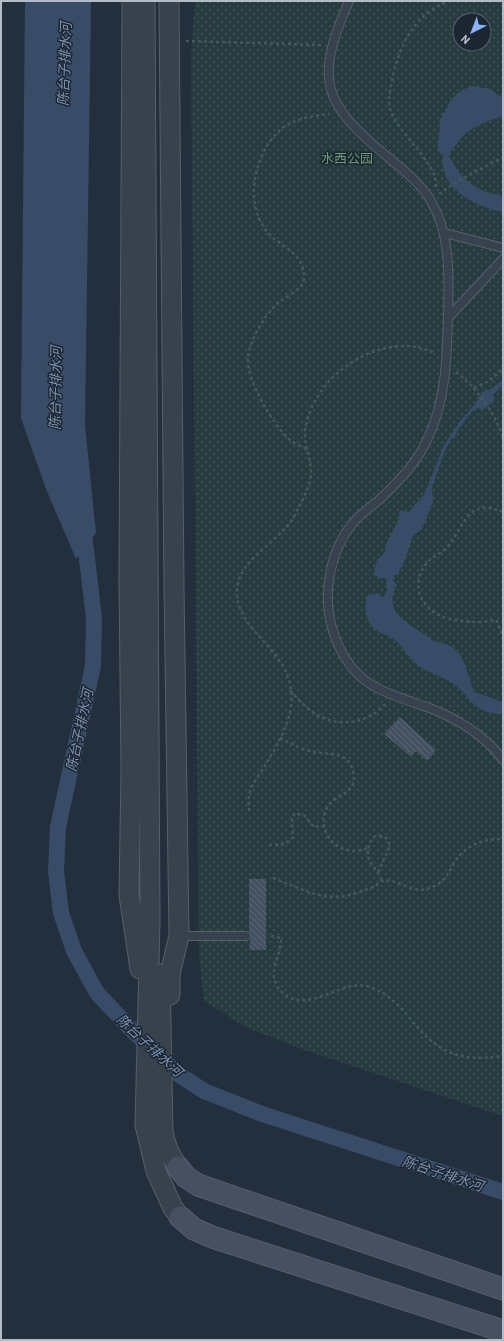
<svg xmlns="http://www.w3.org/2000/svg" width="504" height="1341" font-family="Barlow,'Noto Sans SC',sans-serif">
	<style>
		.park { fill: url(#park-dots); fill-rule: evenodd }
		.water { fill: #394c67 }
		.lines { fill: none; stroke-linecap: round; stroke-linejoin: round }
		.canal { stroke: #394c67; stroke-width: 16 }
		.building { fill: url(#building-back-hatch) }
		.service-casing { stroke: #565f6c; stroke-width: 10 }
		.tertiary-casing { stroke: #565f6c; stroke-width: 21 }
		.secondary-casing { stroke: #565f6c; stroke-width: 23 }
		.path { stroke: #44595c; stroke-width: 2.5; stroke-dasharray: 3 3; stroke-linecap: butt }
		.service { stroke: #38414e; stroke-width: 8 }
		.tertiary { stroke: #38414e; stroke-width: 19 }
		.secondary { stroke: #465061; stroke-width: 21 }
		.labels { text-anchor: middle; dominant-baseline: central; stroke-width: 3; stroke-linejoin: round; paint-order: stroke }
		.park-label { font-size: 13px; fill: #6b9a76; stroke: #1d2633 }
		.water-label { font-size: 14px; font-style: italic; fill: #7c92b1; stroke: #1d2633 }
	</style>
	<defs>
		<pattern id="park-dots" width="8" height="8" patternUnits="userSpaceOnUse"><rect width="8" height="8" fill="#263c3f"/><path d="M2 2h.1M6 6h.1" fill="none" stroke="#435659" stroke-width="1.8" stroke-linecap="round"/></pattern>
		<pattern id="building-back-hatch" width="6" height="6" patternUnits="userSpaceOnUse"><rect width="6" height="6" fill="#455162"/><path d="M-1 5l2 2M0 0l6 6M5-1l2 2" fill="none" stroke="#5d6877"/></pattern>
	</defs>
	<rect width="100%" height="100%" fill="#242f3e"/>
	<path class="park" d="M 195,1 L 503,1 L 503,1116 L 302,1049 L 246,1027 L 204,1001 L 199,956 L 191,58 ZM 460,20 L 484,20 L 484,44 L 460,44 Z"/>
	<path class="water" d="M 25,1 L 91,1 L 85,425 L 96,533 L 76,559 L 46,489 L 21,418 Z
		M 472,86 L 491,89 L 499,96 L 503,95 L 503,116 C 474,126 466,129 449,155 C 461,181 476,191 503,196 L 503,212 C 476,207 438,189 443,155 L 438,152 C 436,141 442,130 439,121 C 452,103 447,95 472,86 Z
		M 503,380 L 503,385 L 493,395 L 494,402 L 482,410 L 479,408 L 471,412 L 457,432 L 456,436 L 452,438 L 446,448 L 432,487 L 433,502 L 422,529 L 413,536 L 403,565 L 399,572 L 393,577 L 393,580 L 397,585 C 381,612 409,624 427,636 C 429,637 431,640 434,641 C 441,644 448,643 454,648 C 467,659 468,678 474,692 L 503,702 L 503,714 L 501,714 C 471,712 473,698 452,683 C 441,675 425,673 415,663 C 407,656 403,646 395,640 C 388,635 377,633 372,626 C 365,618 363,604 368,595 L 378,593 L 383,598 L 387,590 L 386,577 L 380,579 L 378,576 L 375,577 L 374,572 L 377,560 L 385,552 L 386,544 L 398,521 L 400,510 L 409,512 L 425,493 L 444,445 L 460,421 L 476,403 L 482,392 L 491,389 Z"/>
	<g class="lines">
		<path class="canal" d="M 81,526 L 85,542 L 94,618 L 93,666 L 58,827 L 56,871 L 61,913 L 74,951 L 97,993 L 132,1030 L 178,1074 L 204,1091 L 262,1114 L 503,1192"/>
	</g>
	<path class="building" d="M 400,717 L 436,750 L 427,761 L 416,751 L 411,757 L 384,734 Z
		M 249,879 L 266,879 L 266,950 L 249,950 L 251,936 L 249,932 Z"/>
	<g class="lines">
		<g class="service-casing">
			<path id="service" d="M 349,1 C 314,81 322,103 389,158 C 405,171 420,183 431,201 C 451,235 449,277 448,316 C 447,357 446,402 427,440 C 417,463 398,482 380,499 C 371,507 360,514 352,524 C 329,553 322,596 333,631 C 350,684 380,691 427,707 C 456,718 484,734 503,760
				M 445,233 L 503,248
				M 448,318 L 503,259
				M 179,936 L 246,936"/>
		</g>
		<g class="tertiary-casing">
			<path id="tertiary" d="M 132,1 L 129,580 L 131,771 L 129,895 L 140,969
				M 145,1 L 150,921 L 145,1125 L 156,1171 L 173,1208 L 180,1217
				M 169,1 L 174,588 L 179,936 L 170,974 L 170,995
				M 160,974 L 163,1131 C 165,1146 170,1155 178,1167"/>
		</g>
		<g class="secondary-casing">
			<path id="secondary" d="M 178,1167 L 186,1177 L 198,1185 L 503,1289
				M 180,1217 L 194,1229 L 212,1237 L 503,1331"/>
		</g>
		<path class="path" d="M 186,41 L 321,45
			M 436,187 C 439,164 397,133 390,109 C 388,100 390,90 392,81 C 398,47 415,12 450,1
			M 439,194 L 456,182 L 503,157
			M 456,372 C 478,390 493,410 503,437
			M 474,388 L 489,381 L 503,369
			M 306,449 C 300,446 293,443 288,438 C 273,424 246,380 248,358 C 250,339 264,316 278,303 C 286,296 303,290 304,279 C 305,250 278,248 265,229 C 244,200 255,154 279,131 C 292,119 312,116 329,114
			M 503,512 C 464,495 464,532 445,549 C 439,555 431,557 426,564 C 411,584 419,606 441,616 C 452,621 470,622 482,622 C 488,622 491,619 497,621 L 503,638
			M 290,691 C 297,697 303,705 311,711 C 333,728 366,726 385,704
			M 280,738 C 289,742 297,747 306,750 C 329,757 354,747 354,782 C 349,792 343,794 334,800 C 318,812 322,835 336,845 C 345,852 358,852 368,848
			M 249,811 C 249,806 248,801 249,796 C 251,784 260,774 266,764 C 277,746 288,727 291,706 C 298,652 239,636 237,594 C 235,563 273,545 290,523 C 293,519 296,512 299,507 C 304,497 312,482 311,470 C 310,457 304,444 305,431 C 311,384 360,345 406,346 C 416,346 426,350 436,353
			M 269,845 L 285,844 L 293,837 L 292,818 L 295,813 L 305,816 L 314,827 L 324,826
			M 378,872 L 390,846 C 387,836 382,834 373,837 C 360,861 374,862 382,881
			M 273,878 C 298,887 322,902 349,895 C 357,893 367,890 375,886 C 377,885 380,882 382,881 C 401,877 413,900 438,884 C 446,879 449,872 454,863 C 465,845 483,839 503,839
			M 271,936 L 281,938 C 282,957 263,975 283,993 C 308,1016 343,977 370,987 C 389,994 400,1006 412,1021 C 439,1054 461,1062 503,1056"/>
		<use href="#service" class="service"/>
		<use href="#tertiary" class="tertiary"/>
		<use href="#secondary" class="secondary"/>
	</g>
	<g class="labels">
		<g class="park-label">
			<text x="347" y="158">水西公园</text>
		</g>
		<g class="water-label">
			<text transform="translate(64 64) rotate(-88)">陈台子排水河</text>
			<text transform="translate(55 388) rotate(-89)">陈台子排水河</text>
			<text transform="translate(79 730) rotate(-78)">陈台子排水河</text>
			<text transform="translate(150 1045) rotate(43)">陈台子排水河</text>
			<text transform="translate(443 1173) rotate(18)">陈台子排水河</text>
		</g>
	</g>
	<rect width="504" height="1341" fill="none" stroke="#b4bcc9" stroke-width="4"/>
	<g transform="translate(472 32) rotate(222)"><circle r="19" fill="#1d2633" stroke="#59626f"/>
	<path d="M0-3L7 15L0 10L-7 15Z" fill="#8ab4f8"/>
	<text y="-6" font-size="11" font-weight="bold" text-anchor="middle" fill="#b4bcc9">N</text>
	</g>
</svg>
